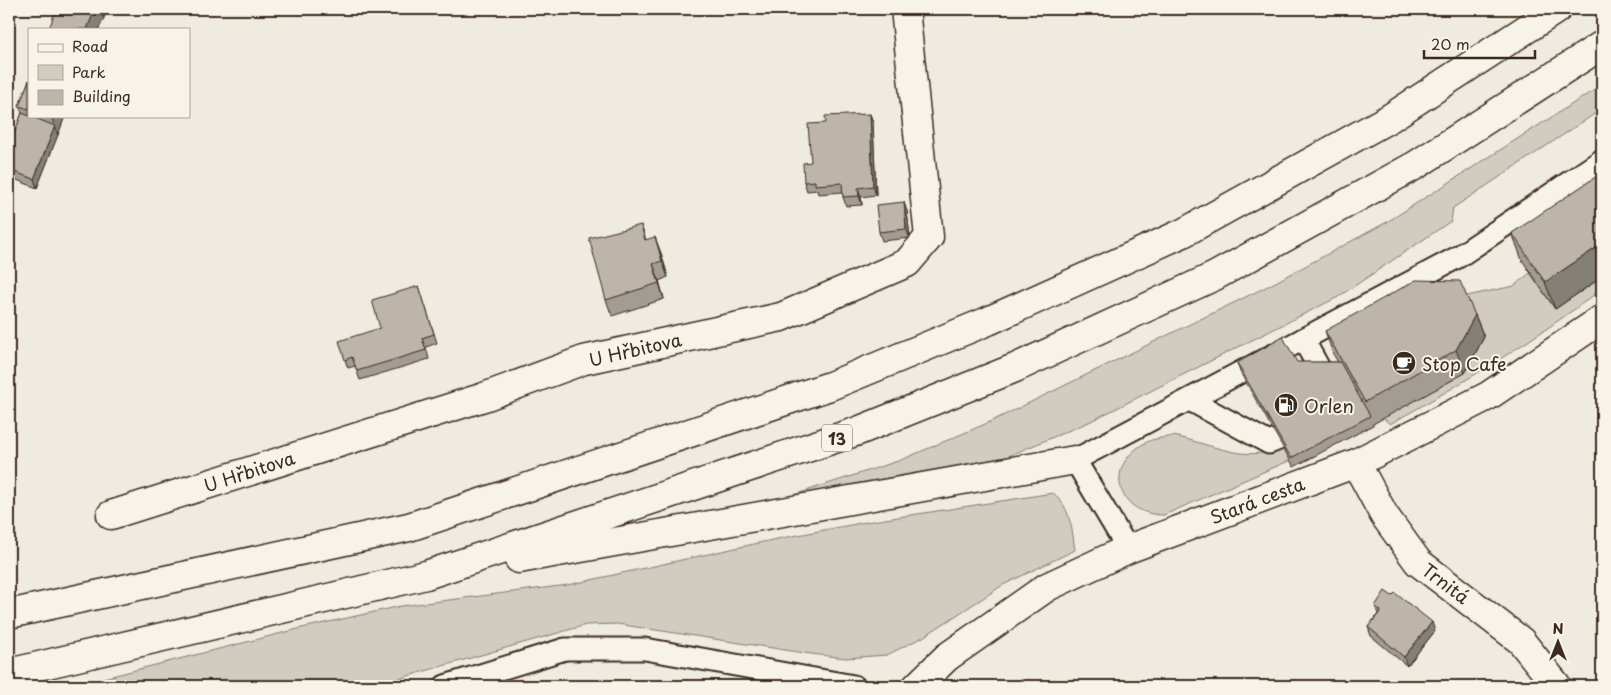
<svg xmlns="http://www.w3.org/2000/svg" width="1611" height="695" font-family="'Playpen Sans',sans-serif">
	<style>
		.green { fill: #d1cbc0; stroke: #867a6f }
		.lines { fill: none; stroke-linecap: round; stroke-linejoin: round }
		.lane-casing { stroke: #3b2a1e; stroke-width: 25 }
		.street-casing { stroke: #3b2a1e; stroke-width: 31 }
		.highway-casing { stroke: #3b2a1e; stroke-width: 31 }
		.lane { stroke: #f7f3e8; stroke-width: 21 }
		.street { stroke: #f7f3e8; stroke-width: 28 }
		.highway { stroke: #f7f3e8; stroke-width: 28 }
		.wall { fill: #a39c92; stroke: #3b2a1e }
		.shaded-wall { fill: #847f77; stroke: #3b2a1e }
		.building { fill: #bdb5aa; stroke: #3b2a1e }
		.labels { text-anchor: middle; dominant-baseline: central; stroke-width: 4; stroke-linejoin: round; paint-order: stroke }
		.shield { fill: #f7f3e8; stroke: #73665b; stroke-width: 1 }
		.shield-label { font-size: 16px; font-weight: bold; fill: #3b2a1e }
		.street-label { font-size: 18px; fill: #3b2a1e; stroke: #f7f3e8 }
		.poi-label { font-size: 18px; fill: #3b2a1e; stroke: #f7f3e8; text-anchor: start }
	</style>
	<rect width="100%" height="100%" fill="#efebe0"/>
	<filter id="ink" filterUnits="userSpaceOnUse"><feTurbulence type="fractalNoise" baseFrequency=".02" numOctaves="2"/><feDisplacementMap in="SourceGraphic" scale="10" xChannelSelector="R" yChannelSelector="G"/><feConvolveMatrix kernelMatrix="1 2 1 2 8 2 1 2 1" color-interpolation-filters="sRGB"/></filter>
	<g filter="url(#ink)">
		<path class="green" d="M 1602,85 L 1602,109 L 1453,208 L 1451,221 L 1338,297 L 1089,422 L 1006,457 L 859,483 L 775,501 L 901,460 L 990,422 L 1270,285 L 1387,222 Z
			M 1530,273 L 1555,309 L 1602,277 L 1602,289 C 1535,340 1463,383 1390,424 L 1383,418 L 1465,373 L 1440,292 L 1467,296 L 1514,286 Z
			M 1173,436 C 1200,441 1233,457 1261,453 C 1268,453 1276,449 1283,447 L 1291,460 L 1164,515 C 1115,515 1103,464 1147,442 C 1154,438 1165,438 1173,436 Z
			M 1053,493 C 1070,506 1072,529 1075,550 L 1003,585 L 923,637 L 887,655 L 846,658 L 811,654 L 617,624 L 586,625 L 373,686 L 72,686 L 302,628 L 401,606 L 568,585 L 772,540 L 866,522 Z"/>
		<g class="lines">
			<g class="lane-casing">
				<path id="lane" d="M 1303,339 L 1329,386
					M 1190,400 L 1269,443 L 1306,428
					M 1128,549 L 1075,460 L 1458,257 L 1602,160
					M 445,686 L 565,649 L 645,649 L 854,686"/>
			</g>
			<g class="street-casing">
				<path id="street" d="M 1356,463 L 1384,515 L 1418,562 L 1521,641 L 1557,686
					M 111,515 L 484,397 L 584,360 L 781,317 L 907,263 L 929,237 L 905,9
					M 917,686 L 947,657 L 1047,587 L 1128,549 L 1356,463 L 1488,396 L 1602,319"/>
			</g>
			<g class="highway-casing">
				<path id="highway" d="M 519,559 L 1075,460
					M 9,614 L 409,527 L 830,386 L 988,321 L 1183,233 L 1390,118 L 1557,9
					M 9,673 L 426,575 L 858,431 L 1015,368 L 1215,276 L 1416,165 L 1602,45"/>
			</g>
			<use href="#lane" class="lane"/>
			<use href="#street" class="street"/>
			<use href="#highway" class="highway"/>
		</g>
		<path class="wall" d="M 29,80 L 29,116 L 65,116 L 37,188 L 9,177 L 9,147 L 22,113 L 19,106 Z
			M 870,114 L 873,123 L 876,195 L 861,197 L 862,205 L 846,206 L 843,197 L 843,192 L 818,194 L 817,190 L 807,191 L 804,182 L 826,123 Z
			M 1602,183 L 1602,277 L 1555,309 L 1522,260 L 1512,233 Z
			M 907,211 L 910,238 L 882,241 L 879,232 Z
			M 641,225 L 646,240 L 661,253 L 668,277 L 659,281 L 664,299 L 612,316 L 606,300 Z
			M 419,286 L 437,343 L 426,347 L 429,359 L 360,380 L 355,366 L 348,368 L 345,360 L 380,328 Z
			M 1475,315 L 1484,337 L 1465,373 L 1373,424 L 1373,425 L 1294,467 L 1240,372 L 1237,363 L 1338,362 L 1333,354 L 1325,331 Z
			M 1375,606 L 1435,631 L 1407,666 L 1371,636 L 1368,627 L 1378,614 Z"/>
		<path class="shaded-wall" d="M 95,9 L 100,9 L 104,18 L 99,29 L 87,29 Z
			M 101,9 L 107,9 L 104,18 L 100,10 Z
			M 870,114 L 873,123 L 876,195 L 873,186 Z
			M 53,116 L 65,116 L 58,135 L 52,119 Z
			M 55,126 L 58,135 L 37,188 L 34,179 Z
			M 858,188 L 861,197 L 862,205 L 859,196 Z
			M 11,200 L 14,208 L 9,212 L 9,201 Z
			M 904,202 L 907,211 L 910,238 L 906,229 Z
			M 655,237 L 661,253 L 668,277 L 662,261 Z
			M 1602,244 L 1602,277 L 1555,309 L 1545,282 Z
			M 653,264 L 659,281 L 664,299 L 659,283 Z
			M 1475,315 L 1484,337 L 1465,373 L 1456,350 Z
			M 1432,622 L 1435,631 L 1407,666 L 1404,657 Z"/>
		<path class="building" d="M 56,9 L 95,9 L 87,29 L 49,29 Z
			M 29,80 L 29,109 L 19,106 Z
			M 22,113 L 55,126 L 34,179 L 9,170 L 9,147 Z
			M 870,114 L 873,186 L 858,188 L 859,196 L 843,197 L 842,183 L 815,185 L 815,181 L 804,182 L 803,163 L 811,162 L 808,124 L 826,123 L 825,116 Z
			M 46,116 L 53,116 L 52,119 Z
			M 1597,176 L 1602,183 L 1602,244 L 1545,282 L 1512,233 Z
			M 904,202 L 906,229 L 879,232 L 876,205 Z
			M 641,225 L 645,240 L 655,237 L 662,261 L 653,264 L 659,283 L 606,300 L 589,238 Z
			M 1416,280 L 1460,281 L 1475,315 L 1456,350 L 1365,402 L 1325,331 Z
			M 419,286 L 434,334 L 422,338 L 426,350 L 357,371 L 352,357 L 345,360 L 339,341 L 380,328 L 372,300 Z
			M 1283,337 L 1297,362 L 1340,362 L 1370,416 L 1291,458 L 1237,363 Z
			M 1385,591 L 1392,596 L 1395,593 L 1432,622 L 1404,657 L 1368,627 L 1381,611 L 1375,606 Z"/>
	</g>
	<defs>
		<g id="cafe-disc" transform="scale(1.25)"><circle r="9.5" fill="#3b2a1e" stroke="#f7f3e8"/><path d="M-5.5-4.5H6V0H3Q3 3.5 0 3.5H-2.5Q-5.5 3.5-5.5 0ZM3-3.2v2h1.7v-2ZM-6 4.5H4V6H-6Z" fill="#fff"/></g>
		<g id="fuel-disc" transform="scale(1.25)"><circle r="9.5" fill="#3b2a1e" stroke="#f7f3e8"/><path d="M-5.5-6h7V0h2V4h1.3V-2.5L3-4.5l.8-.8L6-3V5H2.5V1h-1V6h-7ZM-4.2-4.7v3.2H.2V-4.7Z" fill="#fff"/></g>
	</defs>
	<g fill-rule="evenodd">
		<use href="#cafe-disc" x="1404" y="363"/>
		<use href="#fuel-disc" x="1286" y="405"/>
	</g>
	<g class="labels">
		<rect class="shield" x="822" y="424.5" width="30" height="27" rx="4"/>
		<g class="shield-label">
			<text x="837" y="438">13</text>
		</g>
		<g class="street-label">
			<text transform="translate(635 349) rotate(-13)">U Hřbitova</text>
			<text transform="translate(249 471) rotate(-18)">U Hřbitova</text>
			<text transform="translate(1257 500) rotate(-21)">Stará cesta</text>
			<text transform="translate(1446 583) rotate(37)">Trnitá</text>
		</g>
		<g class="poi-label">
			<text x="1422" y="363">Stop Cafe</text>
			<text x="1304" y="405">Orlen</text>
		</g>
	</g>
	<rect width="1611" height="695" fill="none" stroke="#f7f3e8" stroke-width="30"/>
	<rect x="15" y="15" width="1581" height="665" fill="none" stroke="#3b2a1e" stroke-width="2" filter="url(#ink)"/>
	<rect x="28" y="28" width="162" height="90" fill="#f7f3e8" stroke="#aca397"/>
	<rect x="38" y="44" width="25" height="8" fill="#f7f3e8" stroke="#aca397"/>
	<text x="72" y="52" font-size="15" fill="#3b2a1e">Road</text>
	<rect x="38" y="65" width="25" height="15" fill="#d1cbc0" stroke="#aca397"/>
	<text x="72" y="78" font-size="15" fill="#3b2a1e">Park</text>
	<rect x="38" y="90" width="25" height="15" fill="#bdb5aa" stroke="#aca397"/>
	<text x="72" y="102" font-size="15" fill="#3b2a1e">Building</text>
	<g transform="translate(1558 642)" stroke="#f7f3e8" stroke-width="4" paint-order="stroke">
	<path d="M0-4L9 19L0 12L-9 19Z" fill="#3b2a1e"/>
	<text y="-8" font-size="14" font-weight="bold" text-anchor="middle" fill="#3b2a1e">N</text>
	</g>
	<path d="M1424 50v8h111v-8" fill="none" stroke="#3b2a1e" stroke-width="2.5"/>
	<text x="1431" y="50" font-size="15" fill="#3b2a1e" stroke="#f7f3e8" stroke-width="4" paint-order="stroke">20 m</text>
</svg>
